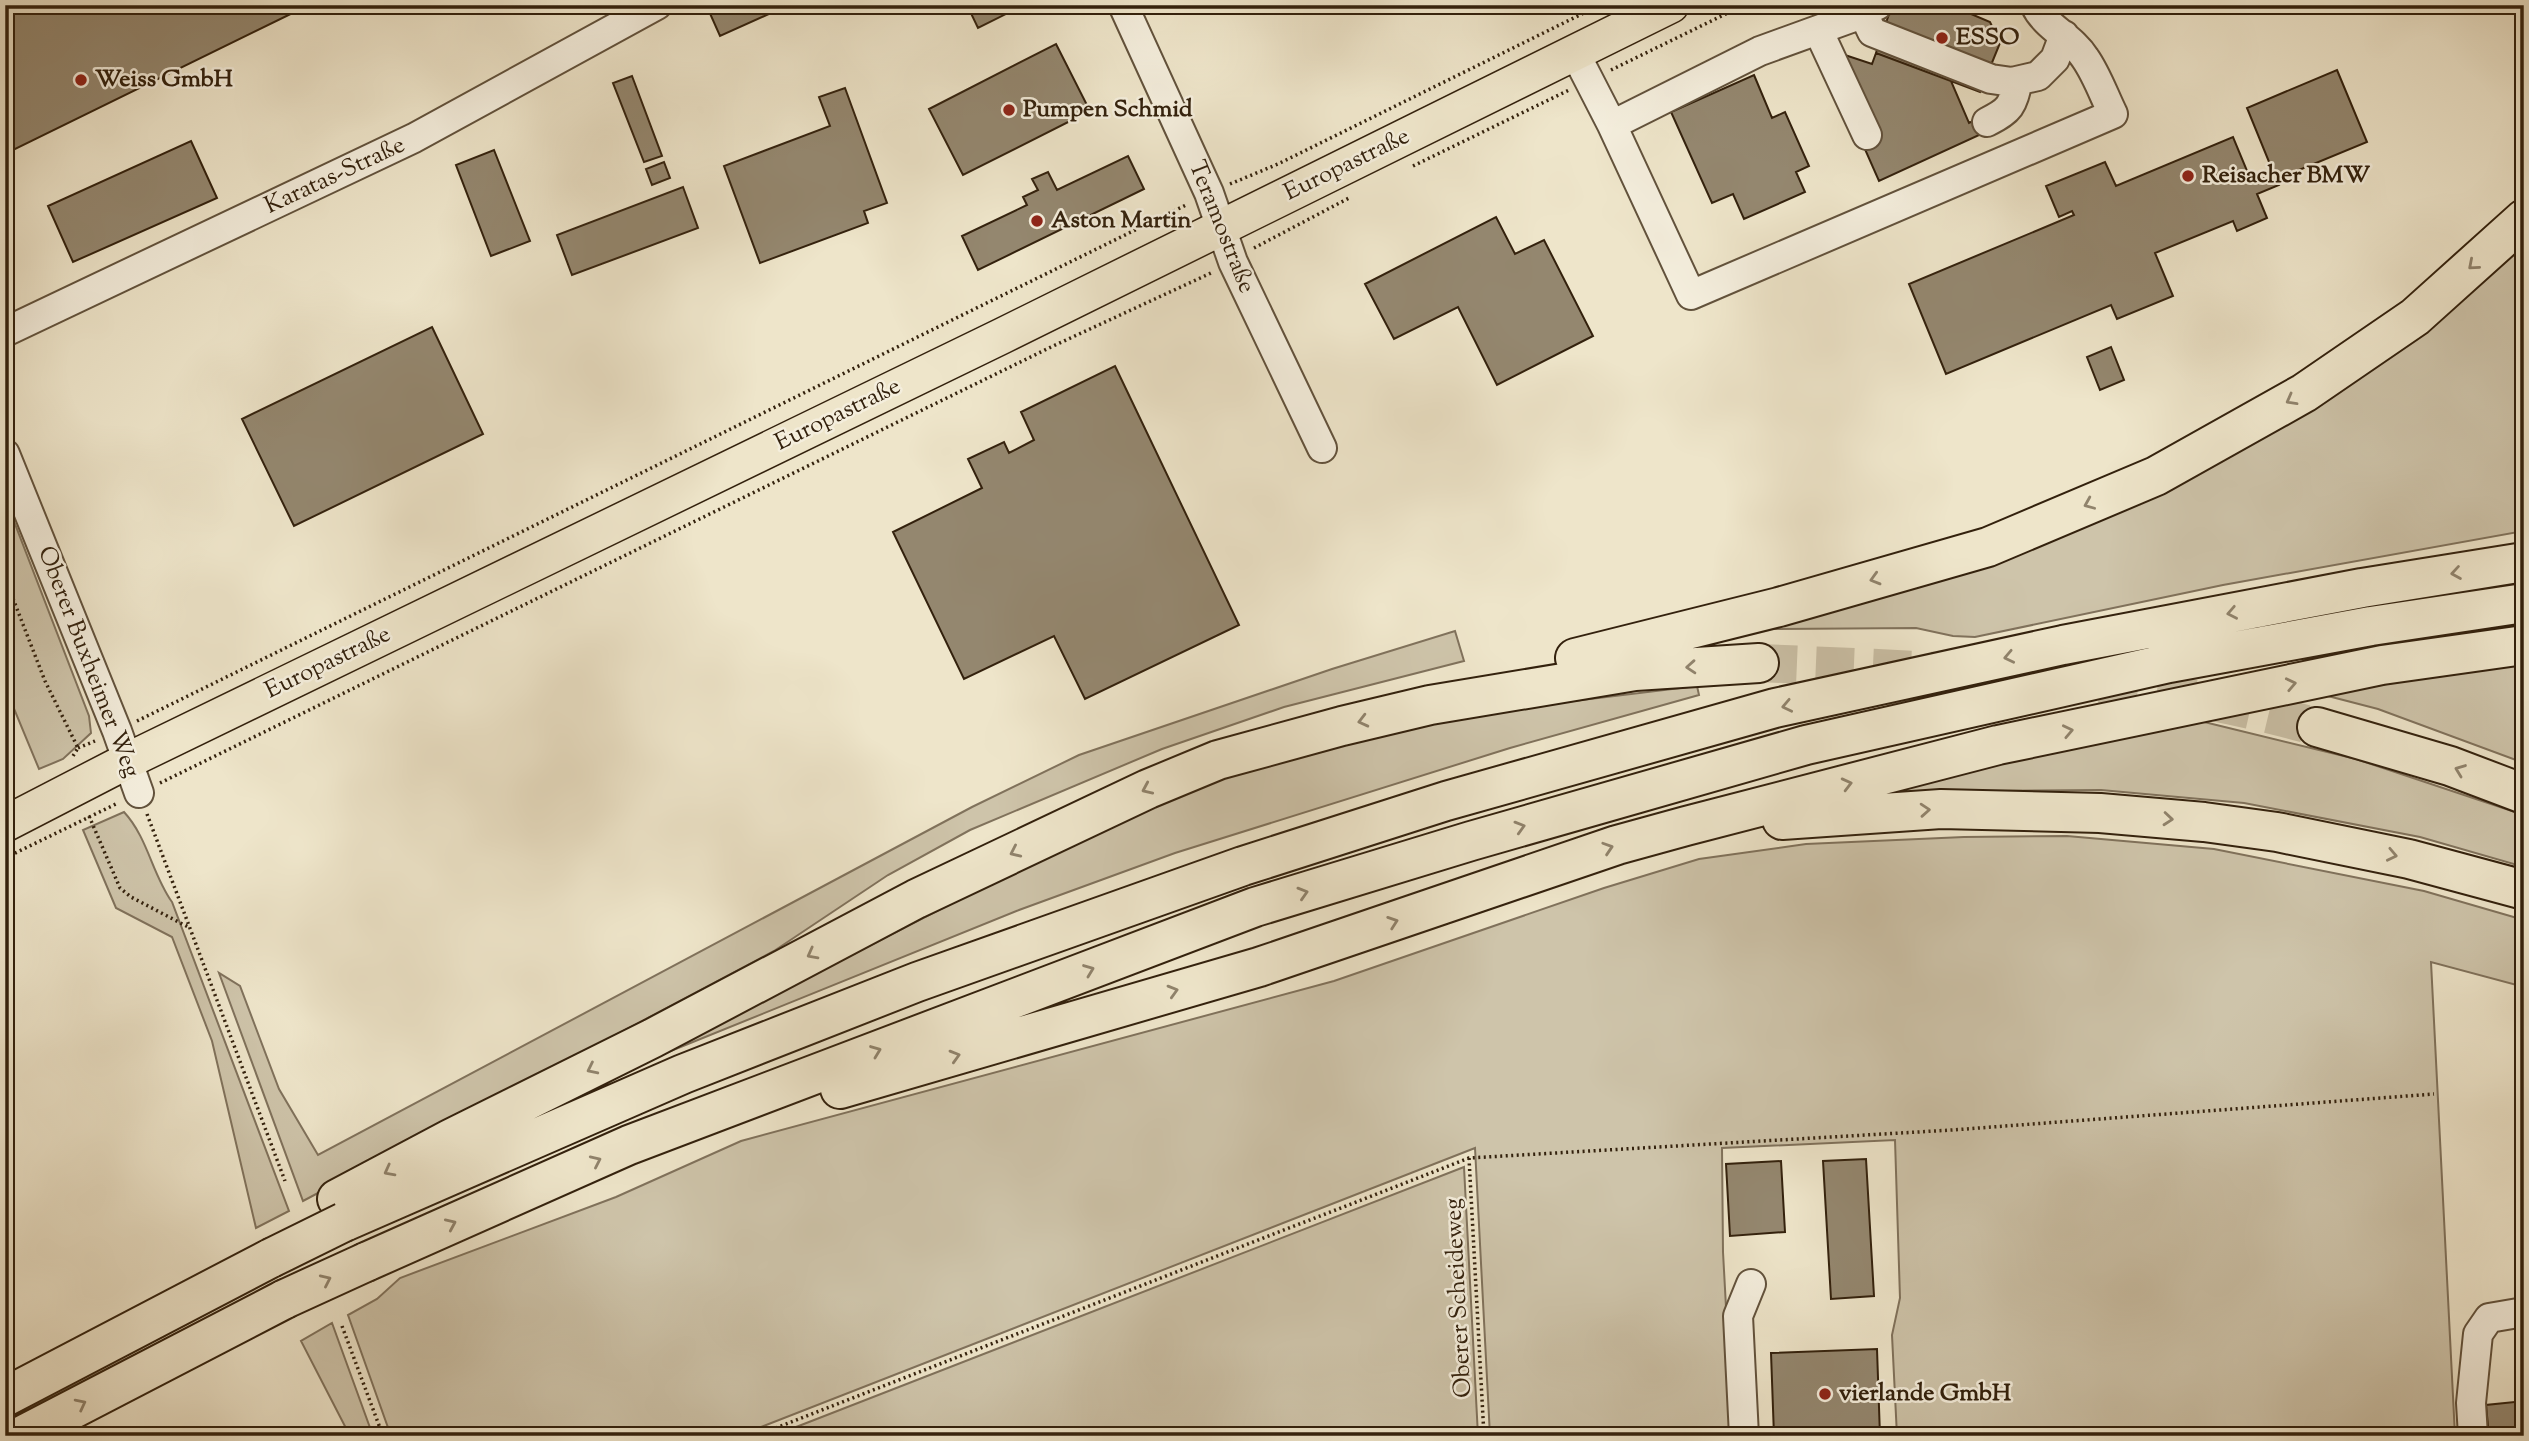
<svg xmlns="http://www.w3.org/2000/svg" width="2529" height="1441" font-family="'Sorts Mill Goudy',serif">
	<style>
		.green { fill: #cec4aa; stroke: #80725c; stroke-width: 2 }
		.building { fill: #94876f; stroke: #33210d; stroke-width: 2 }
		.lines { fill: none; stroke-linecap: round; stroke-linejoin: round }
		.highway-tunnel { stroke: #c9bea4; stroke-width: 38; stroke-dasharray: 38 19; stroke-linecap: butt }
		.minor-casing { stroke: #62523c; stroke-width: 32 }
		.major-casing { stroke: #33210d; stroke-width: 38 }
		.highway-casing { stroke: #33210d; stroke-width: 42 }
		.path { stroke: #33210d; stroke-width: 3.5; stroke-dasharray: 2 3.5; stroke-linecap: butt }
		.minor { stroke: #f4eedd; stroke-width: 28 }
		.major { stroke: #eee5ca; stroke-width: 35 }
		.highway { stroke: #eee5ca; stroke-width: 38 }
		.highway-bridge-casing { stroke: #33210d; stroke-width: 42; stroke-linecap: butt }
		.highway-bridge { stroke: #eee5ca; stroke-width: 38 }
		.oneway { stroke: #90836c }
		.poi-dot { fill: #8f2418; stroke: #f4eedd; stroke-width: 2.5 }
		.labels { text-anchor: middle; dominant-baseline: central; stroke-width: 5; stroke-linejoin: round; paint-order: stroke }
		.poi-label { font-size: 24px; font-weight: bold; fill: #33210d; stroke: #f4eedd; text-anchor: start }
		.street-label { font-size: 24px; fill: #33210d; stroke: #f4eedd }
	</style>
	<rect width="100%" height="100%" fill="#eee5ca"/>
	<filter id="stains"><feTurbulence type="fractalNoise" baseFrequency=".00286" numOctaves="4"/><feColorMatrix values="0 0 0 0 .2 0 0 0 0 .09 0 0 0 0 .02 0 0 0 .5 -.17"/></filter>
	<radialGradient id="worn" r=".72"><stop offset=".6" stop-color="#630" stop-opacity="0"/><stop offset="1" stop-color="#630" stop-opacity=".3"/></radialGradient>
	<path class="green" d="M 2524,240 L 2524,531 L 2223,585 L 1975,637 L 1953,636 L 1916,628 L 1762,629 L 2084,523 Z
		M 5,498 L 89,716 L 91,733 L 63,759 L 39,769 L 5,687 Z
		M 1455,631 L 1464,661 L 1284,707 L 1162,749 L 970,830 L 888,875 L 774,951 L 303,1201 L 219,973 L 240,986 L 279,1089 L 318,1155 L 972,807 L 1079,755 L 1332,669 Z
		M 2524,660 L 2524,763 L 2378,709 L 2324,695 Z
		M 1697,686 L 1699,695 L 1510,748 L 1175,853 L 1019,910 L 646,1061 L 993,882 L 1154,805 L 1249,769 L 1384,734 L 1508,709 Z
		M 2192,719 L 2356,759 L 2524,815 L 2524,867 L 2420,837 L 2244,803 L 2101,790 L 1863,792 Z
		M 124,812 C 148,838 152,874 172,902 L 289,1211 L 256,1228 L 212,1041 L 172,937 L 116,908 L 83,830 Z
		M 2067,836 L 2214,849 L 2424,891 L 2524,920 L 2524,987 L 2431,962 L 2455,1436 L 1897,1436 L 1892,1335 L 1900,1298 L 1895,1140 L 1722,1148 L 1723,1252 L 1733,1436 L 1490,1436 L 1475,1148 L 738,1436 L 391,1436 L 348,1315 L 377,1299 L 400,1278 L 616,1197 L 741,1141 L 1334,981 L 1604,888 L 1699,859 L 1806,844 L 1964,837 Z
		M 1464,1167 L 1478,1436 L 773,1436 Z
		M 332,1323 L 373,1436 L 350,1436 L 301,1341 Z"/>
	<path class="building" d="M 5,5 L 309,5 L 5,154 Z
		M 717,5 L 779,5 L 780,9 L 720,36 L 708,9 Z
		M 967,5 L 1024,5 L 978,28 Z
		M 1892,5 L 1950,5 L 1990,22 L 2000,43 L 1980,92 L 1876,53 Z
		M 1056,44 L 1090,111 L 963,175 L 929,109 Z
		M 1876,53 L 1951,81 L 1969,123 L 1984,116 L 1990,130 L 1879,181 L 1860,138 L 1842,54 L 1872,64 Z
		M 2337,70 L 2367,142 L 2277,179 L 2279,185 L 2257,194 L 2267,218 L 2237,231 L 2233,221 L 2155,253 L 2173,296 L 2117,319 L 2111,305 L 1946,374 L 1909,284 L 2074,215 L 2072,211 L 2059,217 L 2046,186 L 2105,162 L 2116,186 L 2233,137 L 2252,183 L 2274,174 L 2247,108 Z
		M 1754,75 L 1772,118 L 1785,112 L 1809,166 L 1796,172 L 1805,192 L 1744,219 L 1733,194 L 1712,203 L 1671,112 Z
		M 632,76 L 662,156 L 644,162 L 613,83 Z
		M 845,88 L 887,203 L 864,211 L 868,223 L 760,263 L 724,166 L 830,126 L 819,97 Z
		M 191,141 L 217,198 L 73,262 L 48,206 Z
		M 494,150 L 530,241 L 491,256 L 456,165 Z
		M 1128,156 L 1144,189 L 978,270 L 962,236 L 1027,205 L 1023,197 L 1038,190 L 1032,179 L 1048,172 L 1057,190 Z
		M 664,162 L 670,178 L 652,185 L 646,169 Z
		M 683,187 L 698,228 L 572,275 L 557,235 Z
		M 1496,217 L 1515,254 L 1544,240 L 1593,336 L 1497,385 L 1458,307 L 1394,339 L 1365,284 Z
		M 432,327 L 483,434 L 294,526 L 242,419 Z
		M 2111,347 L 2124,380 L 2100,390 L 2087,357 Z
		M 1115,366 L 1239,625 L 1085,699 L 1054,636 L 964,679 L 893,532 L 982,488 L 968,459 L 1004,442 L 1009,453 L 1034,440 L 1021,412 Z
		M 1866,1159 L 1874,1296 L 1831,1299 L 1823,1161 Z
		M 1781,1161 L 1785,1232 L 1730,1236 L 1726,1164 Z
		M 1877,1349 L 1880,1436 L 1774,1436 L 1771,1353 Z
		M 2524,1401 L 2524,1436 L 2489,1436 L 2486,1405 Z"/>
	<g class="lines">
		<path class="highway-tunnel" d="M 1759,663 C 1946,671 2136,675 2317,727"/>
		<g class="minor-casing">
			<path id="minor" d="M 1123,5 L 1209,193 L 1233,262 L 1322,448
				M 1863,13 L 1872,32 L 1991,79 L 2012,82 L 2038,76 L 2055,59 L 2064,35
				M 1818,30 L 1867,135
				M 1575,53 L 1612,125 L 1691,295 L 2113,114 C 2104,96 2097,75 2085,58 C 2072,37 2046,28 2035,5
				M 1987,122 C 2011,110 2012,106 2018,81
				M 1612,125 L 1760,51 L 1851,18 L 1878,5
				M 5,332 L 414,138 L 657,5
				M 5,454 L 117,731 L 139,793
				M 1744,1436 L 1738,1316 L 1751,1284
				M 2473,1436 L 2471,1403 L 2478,1334 L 2489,1318 L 2524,1312"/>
		</g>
		<g class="major-casing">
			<path id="major" d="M 5,824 L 127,761 L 1002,336 L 1671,5"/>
		</g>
		<g class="highway-casing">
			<path id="highway" d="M 1575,658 L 1779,607 L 1988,547 L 2156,476 L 2304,393 L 2415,317 L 2524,219
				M 2317,727 L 2450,766 L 2524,794
				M 1782,820 L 1941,809 L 2100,813 L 2204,822 L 2277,832 L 2409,859 L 2524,890
				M 840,1089 L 1259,967 L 1617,845 L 1686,826 L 1998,745 L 2382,665 L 2524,645
				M 337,1199 L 450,1139 L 653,1038 L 916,899 L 1148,789 L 1218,760 L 1342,726 L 1430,705 L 1635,671 L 1759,663
				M 344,1222 L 683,1074 L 917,982 L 1243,866 L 1446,801 L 1775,708 L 2063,645 L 2362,588 L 2524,562
				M 366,1262 L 629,1145 L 1255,907 L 1471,841 L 1806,745 L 2169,663 L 2371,626 L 2524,603
				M 5,1397 L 271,1258
				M 21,1436 L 285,1299"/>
		</g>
		<path class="path" d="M 1611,70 L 1744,5
			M 1413,166 L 1569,90
			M 1230,184 L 1278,164 L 1600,5
			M 1254,248 L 1349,198
			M 5,578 L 45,681 L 78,748 L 73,756
			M 137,721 L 1188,204
			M 78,748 L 95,741
			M 160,783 L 1051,347 L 1211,273
			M 147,814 L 285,1181
			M 89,816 L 120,888 L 131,897 L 190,928
			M 5,858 L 118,803
			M 1469,1158 L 1484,1436
			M 342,1326 L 383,1436
			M 755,1436 L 1469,1158 L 1952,1130 L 2434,1094"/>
		<use href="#minor" class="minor"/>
		<use href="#major" class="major"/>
		<use href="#highway" class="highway"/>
		<g class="highway-bridge-casing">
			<path id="highway-bridge" d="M 271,1258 L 344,1222
				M 285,1299 L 366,1262"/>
		</g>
		<use href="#highway-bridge" class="highway-bridge"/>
	</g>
	<defs><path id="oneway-chevron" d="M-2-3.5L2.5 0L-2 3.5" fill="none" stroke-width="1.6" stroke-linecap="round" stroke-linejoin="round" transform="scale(1.75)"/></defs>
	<g class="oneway">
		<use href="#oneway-chevron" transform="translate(2473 265) rotate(139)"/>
		<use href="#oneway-chevron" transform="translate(2291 400) rotate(151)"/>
		<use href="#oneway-chevron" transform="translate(2089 504) rotate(157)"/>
		<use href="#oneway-chevron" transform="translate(2456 573) rotate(171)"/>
		<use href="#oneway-chevron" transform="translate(1875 579) rotate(164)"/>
		<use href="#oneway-chevron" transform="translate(2232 613) rotate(169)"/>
		<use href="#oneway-chevron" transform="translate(2009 657) rotate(168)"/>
		<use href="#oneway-chevron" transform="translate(1691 667) rotate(176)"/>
		<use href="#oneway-chevron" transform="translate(2291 684) rotate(-12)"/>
		<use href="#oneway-chevron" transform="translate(1787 706) rotate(168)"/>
		<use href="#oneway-chevron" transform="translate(1363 721) rotate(166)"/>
		<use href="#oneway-chevron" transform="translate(2068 731) rotate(-12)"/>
		<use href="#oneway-chevron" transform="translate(2460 770) rotate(-159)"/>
		<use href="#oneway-chevron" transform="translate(1847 784) rotate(-14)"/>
		<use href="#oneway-chevron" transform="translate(1147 789) rotate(156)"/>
		<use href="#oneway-chevron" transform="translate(1925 810) rotate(-4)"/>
		<use href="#oneway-chevron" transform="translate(2168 819) rotate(5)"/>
		<use href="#oneway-chevron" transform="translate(1520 827) rotate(-16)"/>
		<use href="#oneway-chevron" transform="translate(1608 848) rotate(-18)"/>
		<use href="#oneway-chevron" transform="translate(1015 852) rotate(155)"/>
		<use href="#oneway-chevron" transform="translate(2392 855) rotate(12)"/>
		<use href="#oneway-chevron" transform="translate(1303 893) rotate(-17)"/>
		<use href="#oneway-chevron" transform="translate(1393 922) rotate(-19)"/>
		<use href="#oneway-chevron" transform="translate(812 954) rotate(152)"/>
		<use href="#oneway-chevron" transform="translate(1089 970) rotate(-21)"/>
		<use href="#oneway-chevron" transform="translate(1173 991) rotate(-16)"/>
		<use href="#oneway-chevron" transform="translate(876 1051) rotate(-21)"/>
		<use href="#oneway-chevron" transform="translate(955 1056) rotate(-16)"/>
		<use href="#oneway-chevron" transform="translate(592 1069) rotate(154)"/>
		<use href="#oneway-chevron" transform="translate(596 1161) rotate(-25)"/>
		<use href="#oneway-chevron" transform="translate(389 1171) rotate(152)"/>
		<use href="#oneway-chevron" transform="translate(451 1224) rotate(-24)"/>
		<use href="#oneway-chevron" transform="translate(326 1280) rotate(-25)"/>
		<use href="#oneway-chevron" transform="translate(81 1404) rotate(-27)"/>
	</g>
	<g class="poi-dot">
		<circle cx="1942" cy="38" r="7"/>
		<circle cx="81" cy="80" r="7"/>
		<circle cx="1009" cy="110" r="7"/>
		<circle cx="2188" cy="176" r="7"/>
		<circle cx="1037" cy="221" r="7"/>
		<circle cx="1825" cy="1394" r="7"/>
	</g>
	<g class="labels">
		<g class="poi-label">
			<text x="1956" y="38">ESSO</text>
			<text x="95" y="80">Weiss GmbH</text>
			<text x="1023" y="110">Pumpen Schmid</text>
			<text x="2202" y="176">Reisacher BMW</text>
			<text x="1051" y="221">Aston Martin</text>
			<text x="1839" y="1394">vierlande GmbH</text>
		</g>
		<g class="street-label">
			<text transform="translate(1347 165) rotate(-26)">Europastraße</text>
			<text transform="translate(335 176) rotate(-25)">Karatas-Straße</text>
			<text transform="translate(1221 227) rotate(68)">Teramostraße</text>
			<text transform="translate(838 415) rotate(-26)">Europastraße</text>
			<text transform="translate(88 662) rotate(69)">Oberer Buxheimer Weg</text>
			<text transform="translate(328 663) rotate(-26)">Europastraße</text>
			<text transform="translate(1459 1298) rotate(-93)">Oberer Scheideweg</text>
		</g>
	</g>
	<rect width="2529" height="1441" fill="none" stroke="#eee5ca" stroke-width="28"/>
	<rect x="7" y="7" width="2515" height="1427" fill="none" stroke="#33210d" stroke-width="3.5"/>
	<rect x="14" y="14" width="2501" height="1413" fill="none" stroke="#33210d" stroke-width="2"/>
	<rect width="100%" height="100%" filter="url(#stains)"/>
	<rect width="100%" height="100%" fill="url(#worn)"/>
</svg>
